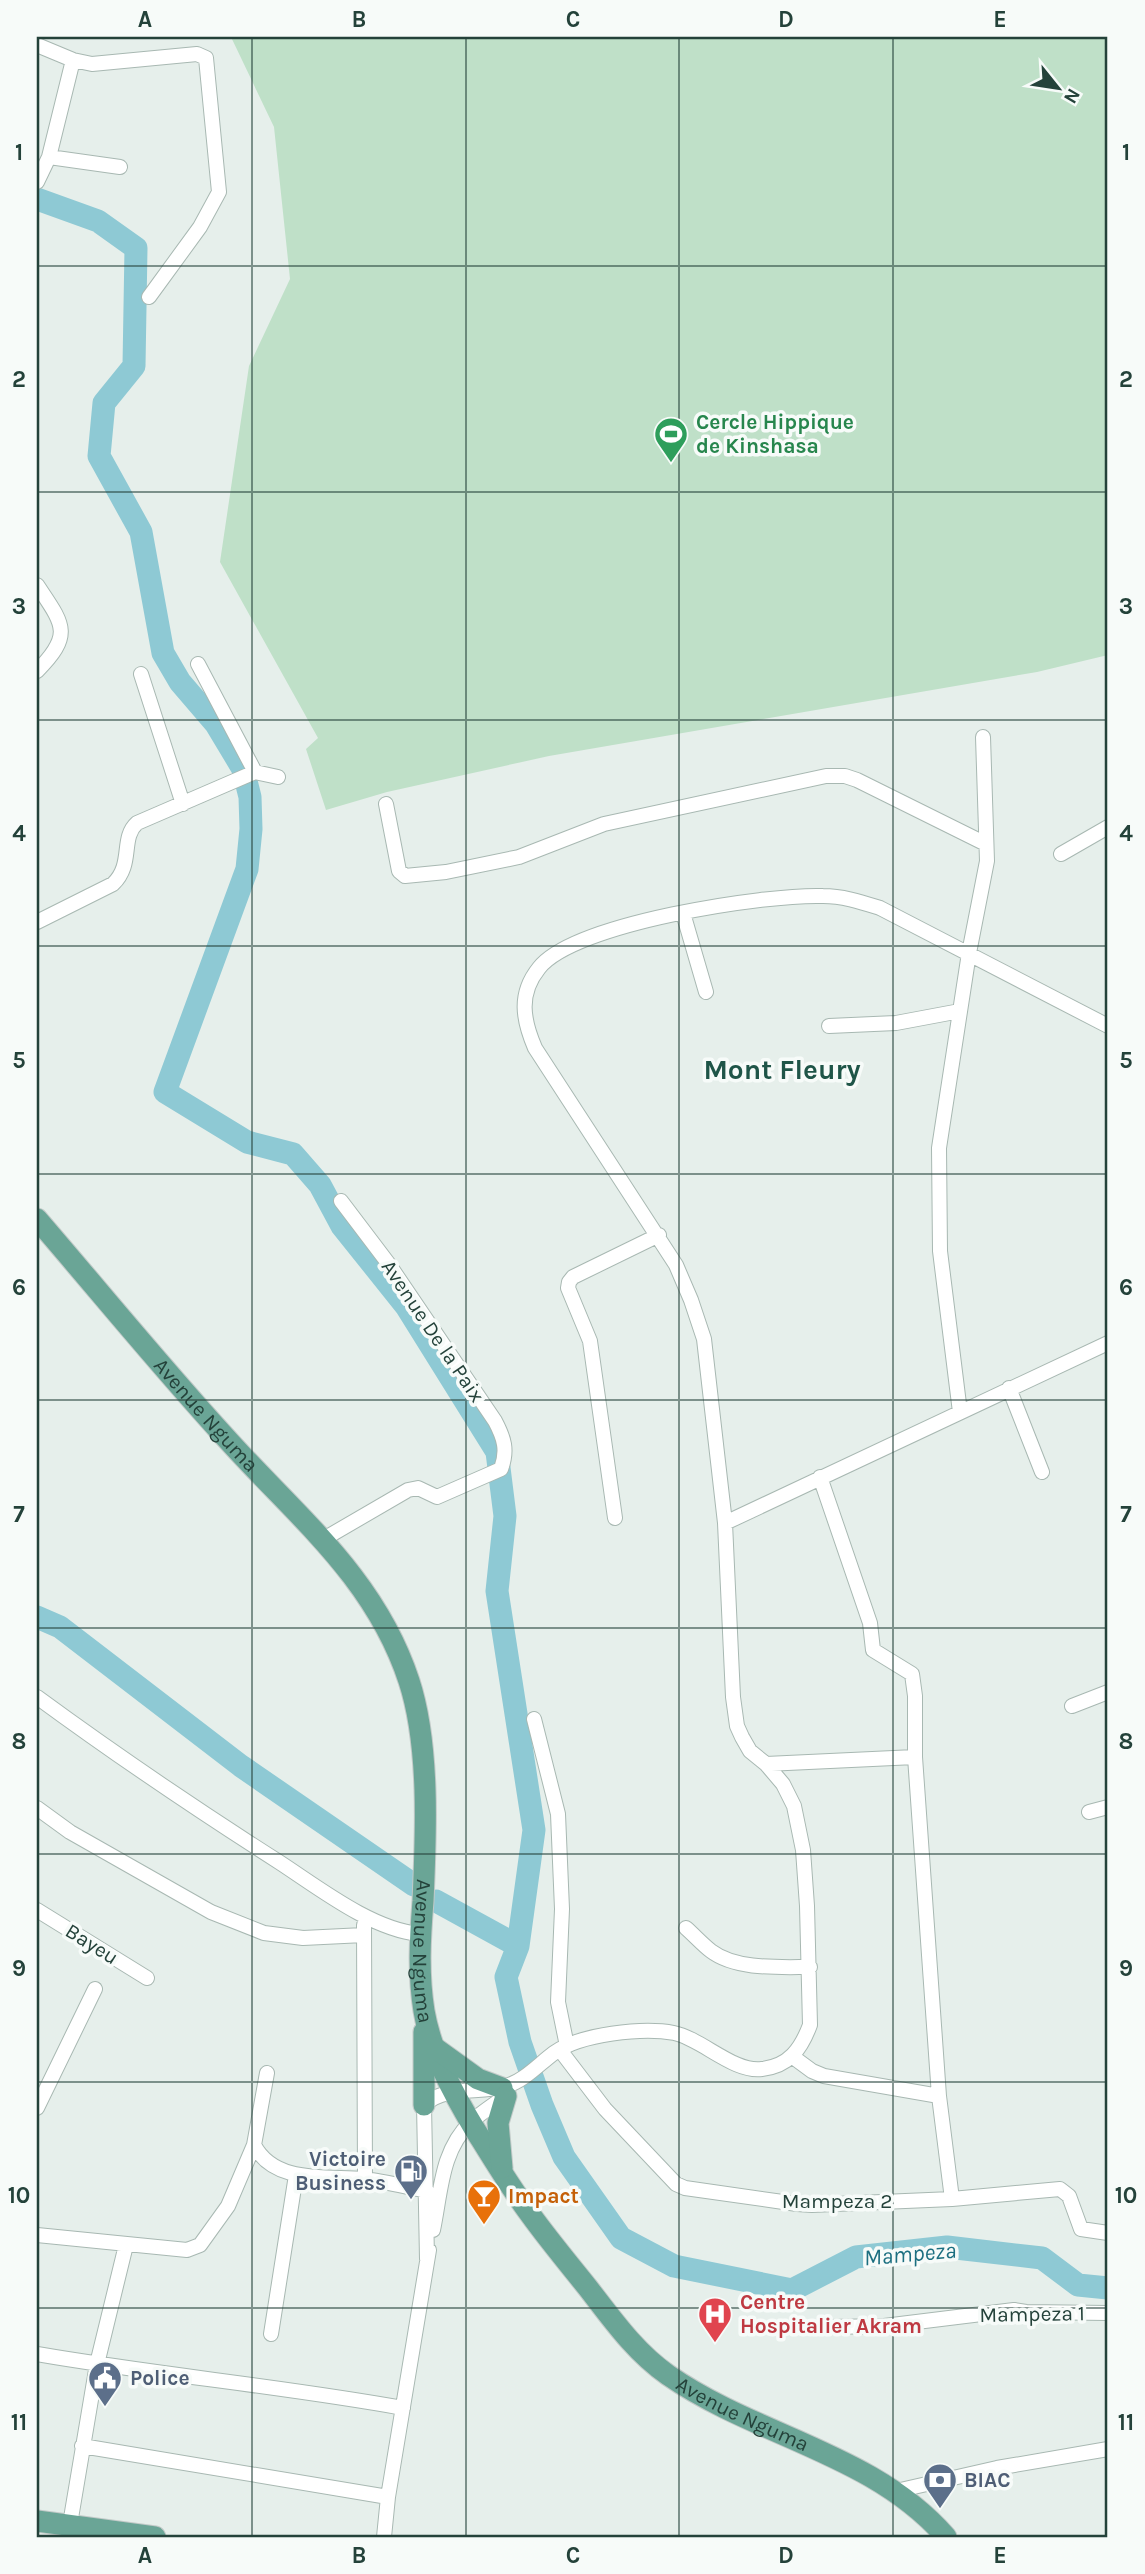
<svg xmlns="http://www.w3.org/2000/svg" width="1145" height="2574" font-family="Karla,sans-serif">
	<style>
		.green { fill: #bfe0c8 }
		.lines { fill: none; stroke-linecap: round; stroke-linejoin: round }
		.river { stroke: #8ec9d4; stroke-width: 23 }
		.minor-casing { stroke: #a8b8b2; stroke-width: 16 }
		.primary-casing { stroke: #c2cac8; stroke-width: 23 }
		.minor { stroke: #fff; stroke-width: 14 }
		.primary { stroke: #6aa596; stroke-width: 21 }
		.grid { fill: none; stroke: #24423a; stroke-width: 2; stroke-opacity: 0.55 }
		.labels { text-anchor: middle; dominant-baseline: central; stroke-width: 7; stroke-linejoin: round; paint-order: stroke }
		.leisure-label { font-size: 21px; font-weight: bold; fill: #27864d; stroke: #f7fbf9; text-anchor: start }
		.street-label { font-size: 21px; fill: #24423a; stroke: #f7fbf9 }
		.service-label { font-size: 21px; font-weight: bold; fill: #4e5e75; stroke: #f7fbf9; text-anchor: start }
		.food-label { font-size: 21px; font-weight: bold; fill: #c56008; stroke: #f7fbf9; text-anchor: start }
		.health-label { font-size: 21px; font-weight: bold; fill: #be3a42; stroke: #f7fbf9; text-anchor: start }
		.water-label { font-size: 23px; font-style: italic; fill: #1c6f80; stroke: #f7fbf9 }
		.district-label { font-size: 28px; font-weight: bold; fill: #1f5548; stroke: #f7fbf9 }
		.neatline { fill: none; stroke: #24423a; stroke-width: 2.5 }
		.grid-label { font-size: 23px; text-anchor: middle; font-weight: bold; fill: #24423a }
	</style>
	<rect width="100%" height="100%" fill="#e6efeb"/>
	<path class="green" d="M 231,37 L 1108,37 L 1108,655 L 1037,672 L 549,756 L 387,792 L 326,810 L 306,749 L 318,738 L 220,562 L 249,366 L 290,279 L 274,127 Z"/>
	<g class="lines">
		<path class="river" d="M 37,199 L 98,221 L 136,248 L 134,366 L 104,403 L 99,456 L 141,532 L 163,653 L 180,682 L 216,724 L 243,769 L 250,797 L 251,829 L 247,869 L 165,1092 L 247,1142 L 293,1154 L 320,1185 L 342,1226 L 406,1306 L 497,1452 L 505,1516 L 497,1591 L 534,1830 L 518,1946 L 506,1977 L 520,2042 L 542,2105 L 564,2157 L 621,2238 L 674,2266 L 792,2290 L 856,2257 L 947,2247 L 1042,2258 L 1078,2285 L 1108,2288
			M 37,1617 L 60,1627 L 241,1766 L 414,1885
			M 436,1901 L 518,1946"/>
		<g class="minor-casing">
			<path id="minor" d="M 37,45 L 73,60 L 92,64 L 197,54 L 206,58 L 219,192 L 200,227 L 149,297
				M 49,157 L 120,167
				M 37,182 L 49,157 L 73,60
				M 37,585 C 63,624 74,634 37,671
				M 198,664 L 255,772
				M 141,674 L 183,804
				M 386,804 L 399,871 L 405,876 L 446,872 L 519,857 L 604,824 L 826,776 L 845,776 L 857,780 L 986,844
				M 1061,854 L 1108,827
				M 683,913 L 706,992
				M 37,922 L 113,884 C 134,864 120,838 137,823 L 255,772 L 278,777
				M 829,1026 L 896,1023 L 960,1011
				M 1009,1388 L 1042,1472
				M 960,1412 L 940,1251 L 939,1148 L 969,953 L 987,861 L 983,737
				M 820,1477 L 870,1623 L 873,1650 L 912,1674 L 915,1696 L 915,1757 L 939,2096 L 952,2199
				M 615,1518 L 590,1341 L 568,1288 L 569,1282 L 573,1277 L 659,1235
				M 725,1523 L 1108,1343
				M 322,1540 L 408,1490 L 418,1488 L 437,1497 L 501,1469 C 508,1450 504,1438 495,1421 L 388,1263 L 341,1201
				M 37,1697 C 116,1755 196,1809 279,1862 C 319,1888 371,1929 419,1934
				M 1072,1706 L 1108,1692
				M 534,1719 L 558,1814 L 562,1909 L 558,2002 L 567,2046
				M 766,1764 L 915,1757
				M 37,1808 L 70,1832 L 211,1912 L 264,1933 L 303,1938 L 364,1935
				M 1089,1812 L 1108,1807
				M 37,1910 L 147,1978
				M 364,1925 L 365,2179
				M 686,1928 C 695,1936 702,1944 711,1951 C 736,1970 780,1967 810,1967
				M 560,2050 L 605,2109 L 676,2184 L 685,2188 L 797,2204 L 812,2205 L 952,2199 L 1060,2189 L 1069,2196 L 1081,2229 L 1108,2233
				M 793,2057 L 812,2071 L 824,2076 L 939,2096
				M 37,2108 L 95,1989
				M 254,2145 C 274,2184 326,2176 363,2179 C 384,2181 406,2187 427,2191
				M 433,2230 C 441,2192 441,2150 471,2122 C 482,2112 495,2104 507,2095
				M 37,2235 L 187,2250 L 200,2245 L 228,2206 L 254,2145 L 267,2073
				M 427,2259 L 424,2105 C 446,2085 478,2094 506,2086 C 524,2081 539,2064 554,2053 C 580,2034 643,2027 674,2033 C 702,2039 734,2073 762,2069 C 789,2066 801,2049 810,2025 L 807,1906 L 803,1850 L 794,1806 L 783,1784 L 766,1764 L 750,1751 L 742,1737 L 737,1726 L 733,1697 L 725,1523 L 704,1339 L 691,1300 L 676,1265 L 535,1048 C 523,1020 518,994 539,968 C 574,923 766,894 823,896 C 843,896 861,902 880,908 L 1108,1026
				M 830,2327 L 884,2326 L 1014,2310 L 1026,2312 L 1108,2313
				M 271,2334 L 296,2175
				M 37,2354 C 158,2375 281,2386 403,2408
				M 82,2446 L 388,2497
				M 896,2491 L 997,2468 L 1108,2449
				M 70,2524 L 97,2364 L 126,2245
				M 384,2537 L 388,2497 L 429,2250"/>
		</g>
		<g class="primary-casing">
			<g id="primary">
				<path id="s1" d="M 37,1219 C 100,1292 161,1367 226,1438 C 296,1516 375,1577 409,1681 C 430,1745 426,1834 423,1901 C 420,1938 418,1974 424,2011 C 431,2052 453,2093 474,2128 C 492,2157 510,2187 530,2214 C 548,2239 568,2263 588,2288 C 612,2319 635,2352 668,2375 C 757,2437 873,2453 946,2537"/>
				<path d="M 435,2048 L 478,2079 L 502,2088"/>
				<path d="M 424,2105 L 424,2032"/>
				<path d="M 502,2168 L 498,2123 L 506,2096"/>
				<path d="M 37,2521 L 155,2537"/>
			</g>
		</g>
		<use href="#minor" class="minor"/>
		<use href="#primary" class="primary"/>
	</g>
	<path class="grid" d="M 252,37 L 252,2537M 466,37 L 466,2537M 679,37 L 679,2537M 893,37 L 893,2537M 37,266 L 1108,266M 37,492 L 1108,492M 37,720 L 1108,720M 37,946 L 1108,946M 37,1174 L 1108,1174M 37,1400 L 1108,1400M 37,1628 L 1108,1628M 37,1854 L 1108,1854M 37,2082 L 1108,2082M 37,2308 L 1108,2308"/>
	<defs>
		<g id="stadium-pin" transform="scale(1.75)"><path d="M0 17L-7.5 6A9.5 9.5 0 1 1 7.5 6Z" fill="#2e9e5b" stroke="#f7fbf9"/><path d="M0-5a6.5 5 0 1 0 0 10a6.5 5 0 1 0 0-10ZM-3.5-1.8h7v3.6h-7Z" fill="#fff"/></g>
		<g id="fuel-pin" transform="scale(1.75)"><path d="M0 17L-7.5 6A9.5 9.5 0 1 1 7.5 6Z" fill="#5c6f8a" stroke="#f7fbf9"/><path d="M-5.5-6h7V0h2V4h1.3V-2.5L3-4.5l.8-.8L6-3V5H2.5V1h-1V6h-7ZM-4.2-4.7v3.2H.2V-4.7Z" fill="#fff"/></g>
		<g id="bar-pin" transform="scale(1.75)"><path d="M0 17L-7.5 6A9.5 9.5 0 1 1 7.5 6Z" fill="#e8710a" stroke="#f7fbf9"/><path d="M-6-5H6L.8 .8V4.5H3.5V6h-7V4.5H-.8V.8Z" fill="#fff"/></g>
		<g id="hospital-pin" transform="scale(1.75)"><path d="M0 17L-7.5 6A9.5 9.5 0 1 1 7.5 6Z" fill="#e0444e" stroke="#f7fbf9"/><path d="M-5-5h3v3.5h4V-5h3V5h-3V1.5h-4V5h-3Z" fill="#fff"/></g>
		<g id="civic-pin" transform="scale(1.75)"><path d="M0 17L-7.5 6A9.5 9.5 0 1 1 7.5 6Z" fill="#5c6f8a" stroke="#f7fbf9"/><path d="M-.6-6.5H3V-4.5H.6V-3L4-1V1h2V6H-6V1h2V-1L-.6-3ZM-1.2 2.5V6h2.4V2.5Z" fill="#fff"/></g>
		<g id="bank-pin" transform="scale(1.75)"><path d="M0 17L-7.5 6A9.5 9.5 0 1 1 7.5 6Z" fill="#5c6f8a" stroke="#f7fbf9"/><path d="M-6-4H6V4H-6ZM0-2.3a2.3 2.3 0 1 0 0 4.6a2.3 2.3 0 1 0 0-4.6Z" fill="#fff"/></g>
	</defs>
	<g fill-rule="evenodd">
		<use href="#stadium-pin" x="671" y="434"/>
		<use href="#fuel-pin" x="411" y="2171"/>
		<use href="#bar-pin" x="484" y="2196"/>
		<use href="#hospital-pin" x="715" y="2314"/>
		<use href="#civic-pin" x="105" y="2378"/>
		<use href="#bank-pin" x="940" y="2480"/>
	</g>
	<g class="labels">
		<g class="leisure-label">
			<text x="696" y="422">Cercle Hippique<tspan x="696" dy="24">de Kinshasa</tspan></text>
		</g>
		<g class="street-label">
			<text transform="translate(433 1331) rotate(56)">Avenue De la Paix</text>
			<text stroke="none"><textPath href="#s1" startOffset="259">Avenue Nguma</textPath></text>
			<text transform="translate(92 1944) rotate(32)">Bayeu</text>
			<text stroke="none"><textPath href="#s1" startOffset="868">Avenue Nguma</textPath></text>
			<text x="837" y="2201">Mampeza 2</text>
			<text transform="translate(1032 2314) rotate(-1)">Mampeza 1</text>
			<text stroke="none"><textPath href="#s1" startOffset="1456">Avenue Nguma</textPath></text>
		</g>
		<g class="service-label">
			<text x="386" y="2159" text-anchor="end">Victoire<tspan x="386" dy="24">Business</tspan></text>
			<text x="130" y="2378">Police</text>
			<text x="964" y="2480">BIAC</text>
		</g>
		<g class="food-label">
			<text x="508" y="2196">Impact</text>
		</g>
		<g class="health-label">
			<text x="740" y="2302">Centre<tspan x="740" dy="24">Hospitalier Akram</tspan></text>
		</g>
		<g class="water-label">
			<text transform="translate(910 2254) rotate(-5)">Mampeza</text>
		</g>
		<g class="district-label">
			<text x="782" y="1069">Mont Fleury</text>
		</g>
	</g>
	<rect width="1145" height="2574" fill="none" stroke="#f7fbf9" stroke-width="77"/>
	<g transform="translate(1058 88) rotate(120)" stroke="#f7fbf9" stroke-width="5" paint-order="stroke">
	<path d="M0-5L12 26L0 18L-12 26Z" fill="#24423a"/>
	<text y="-10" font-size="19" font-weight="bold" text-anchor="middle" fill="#24423a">N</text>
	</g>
	<rect x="38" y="38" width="1068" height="2498" class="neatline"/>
	<g class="grid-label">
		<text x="145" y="27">A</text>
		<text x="359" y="27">B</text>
		<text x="573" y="27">C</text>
		<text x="786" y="27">D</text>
		<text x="1000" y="27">E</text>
		<text x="19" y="160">1</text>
		<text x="1126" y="160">1</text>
		<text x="19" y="387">2</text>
		<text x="1126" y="387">2</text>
		<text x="19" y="614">3</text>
		<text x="1126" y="614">3</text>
		<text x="19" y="841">4</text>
		<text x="1126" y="841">4</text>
		<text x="19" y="1068">5</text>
		<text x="1126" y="1068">5</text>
		<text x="19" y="1295">6</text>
		<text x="1126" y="1295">6</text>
		<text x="19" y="1522">7</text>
		<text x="1126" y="1522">7</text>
		<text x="19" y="1749">8</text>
		<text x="1126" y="1749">8</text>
		<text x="19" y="1976">9</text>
		<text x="1126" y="1976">9</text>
		<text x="19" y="2203">10</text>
		<text x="1126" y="2203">10</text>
		<text x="19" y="2430">11</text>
		<text x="1126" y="2430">11</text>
		<text x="145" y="2563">A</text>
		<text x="359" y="2563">B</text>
		<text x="573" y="2563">C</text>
		<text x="786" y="2563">D</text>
		<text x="1000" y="2563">E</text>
	</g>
</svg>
